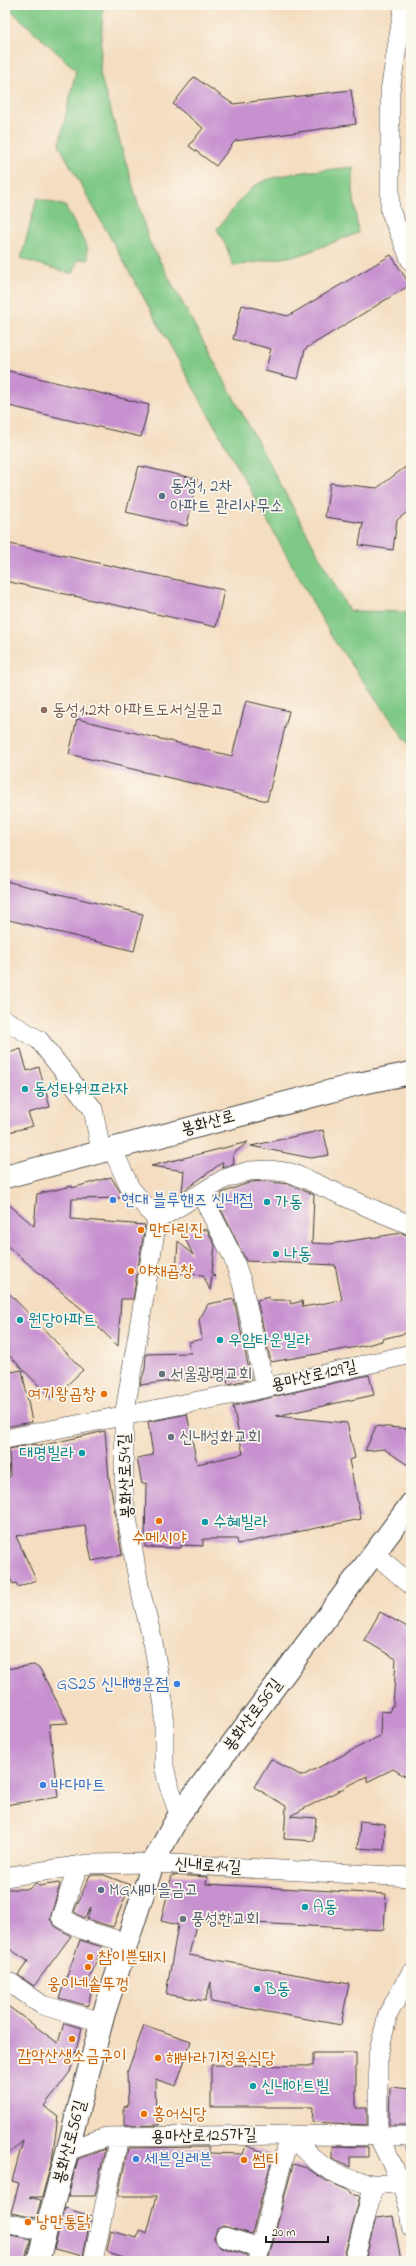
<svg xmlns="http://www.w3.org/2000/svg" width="416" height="2266" font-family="'Indie Flower','Poor Story',sans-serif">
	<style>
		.green { fill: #7fc986; stroke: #4e7251 }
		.building { fill: #c791d0 }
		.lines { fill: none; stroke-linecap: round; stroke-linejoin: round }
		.street-casing { stroke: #3c3935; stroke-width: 20 }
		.secondary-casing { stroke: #3c3935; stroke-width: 24 }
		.street { stroke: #fff; stroke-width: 19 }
		.secondary { stroke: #fff; stroke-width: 22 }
		.service-dot { fill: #5c6f8a; stroke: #fbf7ec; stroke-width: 1.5 }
		.education-dot { fill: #8d6e63; stroke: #fbf7ec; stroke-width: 1.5 }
		.culture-dot { fill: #0f9aa8; stroke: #fbf7ec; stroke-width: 1.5 }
		.shop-dot { fill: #3f7fe0; stroke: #fbf7ec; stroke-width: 1.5 }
		.food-dot { fill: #e8710a; stroke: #fbf7ec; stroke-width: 1.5 }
		.worship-dot { fill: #6b7280; stroke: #fbf7ec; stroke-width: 1.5 }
		.labels { text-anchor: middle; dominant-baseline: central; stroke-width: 3.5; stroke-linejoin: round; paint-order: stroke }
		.service-label { font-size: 17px; fill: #4e5e75; stroke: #fbf7ec; text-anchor: start }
		.education-label { font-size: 17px; fill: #785e54; stroke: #fbf7ec; text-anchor: start }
		.culture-label { font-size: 17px; fill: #0d838f; stroke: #fbf7ec; text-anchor: start }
		.street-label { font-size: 17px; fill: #1c1c1c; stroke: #fbf7ec }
		.shop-label { font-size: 17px; fill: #366cbe; stroke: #fbf7ec; text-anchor: start }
		.food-label { font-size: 17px; fill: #c56008; stroke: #fbf7ec; text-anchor: start }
		.worship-label { font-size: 17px; fill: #5b616d; stroke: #fbf7ec; text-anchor: start }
	</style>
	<rect width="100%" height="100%" fill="#fbf7ec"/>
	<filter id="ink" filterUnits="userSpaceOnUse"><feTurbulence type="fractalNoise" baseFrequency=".025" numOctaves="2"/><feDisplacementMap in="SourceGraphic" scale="8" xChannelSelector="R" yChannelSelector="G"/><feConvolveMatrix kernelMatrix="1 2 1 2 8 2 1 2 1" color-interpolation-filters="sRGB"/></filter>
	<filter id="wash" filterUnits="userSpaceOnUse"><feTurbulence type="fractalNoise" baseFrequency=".012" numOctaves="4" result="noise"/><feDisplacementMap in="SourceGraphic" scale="16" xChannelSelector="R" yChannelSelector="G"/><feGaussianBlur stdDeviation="0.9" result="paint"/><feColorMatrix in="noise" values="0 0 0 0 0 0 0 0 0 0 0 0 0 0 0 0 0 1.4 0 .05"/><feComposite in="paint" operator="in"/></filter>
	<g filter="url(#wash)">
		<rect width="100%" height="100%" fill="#f4ddc0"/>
		<path class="green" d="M 5,5 L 103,5 L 100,74 L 149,241 L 349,611 L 411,612 L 411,747 L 333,639 L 59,145 L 76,70 Z
			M 353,167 L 353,190 L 358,233 L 300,255 L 233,266 L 227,248 L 217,229 C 229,215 241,196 256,185 C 276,172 329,170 353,167 Z
			M 37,198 L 65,206 L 87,247 L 88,260 L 78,259 L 73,274 L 21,259 Z"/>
		<g id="blocks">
			<path class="building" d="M 194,77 L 233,104 L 351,90 L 356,124 L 235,141 L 216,166 L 189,146 L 203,128 L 173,104 Z
				M 391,255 L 410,285 L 305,349 L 298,379 L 265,371 L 271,349 L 233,339 L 242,305 L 288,316 Z
				M 5,370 L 149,405 L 141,437 L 5,405 Z
				M 411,463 L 411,509 L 397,520 L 393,550 L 359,545 L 363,523 L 325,517 L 330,483 L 377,488 Z
				M 139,466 L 197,479 L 187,526 L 126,512 Z
				M 5,543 L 224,590 L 216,627 L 5,581 Z
				M 246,701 L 289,711 L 267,801 L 69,754 L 77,719 L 232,756 Z
				M 5,881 L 143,914 L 134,951 L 5,919 Z
				M 21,1049 L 27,1071 L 39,1067 L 50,1107 L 28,1113 L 33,1126 L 5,1133 L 5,1054 Z
				M 323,1130 L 329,1155 L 311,1158 L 251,1146 Z
				M 248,1142 L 233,1154 L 234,1164 L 222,1168 L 223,1162 L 182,1192 L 184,1171 L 151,1166 Z
				M 111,1177 L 124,1198 L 72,1199 L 71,1219 L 145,1225 L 133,1299 L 121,1299 L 118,1346 L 95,1324 L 97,1322 L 5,1244 L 5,1201 L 34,1226 L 37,1194 L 72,1186 L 72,1188 Z
				M 263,1181 L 288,1184 L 314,1195 L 312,1243 L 330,1244 L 402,1233 L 409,1236 L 411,1247 L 411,1332 L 382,1339 L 382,1341 L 363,1346 L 271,1362 L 257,1300 L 269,1297 L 270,1300 L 290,1300 L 291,1304 L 302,1301 L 303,1307 L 342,1300 L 335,1265 L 246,1261 L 221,1209 L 222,1193 L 251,1182 Z
				M 180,1228 L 207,1230 L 215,1245 L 212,1273 L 216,1277 L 212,1276 L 210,1290 L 203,1275 L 176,1273 L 178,1241 L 193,1255 Z
				M 5,1289 L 83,1370 L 52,1399 L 5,1351 Z
				M 234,1299 L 251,1379 L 228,1384 L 226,1375 L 196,1380 L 195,1378 L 140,1385 L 145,1369 L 146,1354 L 191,1353 L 189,1342 L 202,1339 L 199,1320 L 208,1304 Z
				M 22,1370 L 32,1422 L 5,1427 L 5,1373 Z
				M 369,1375 L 374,1395 L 276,1416 L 347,1423 L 355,1458 L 349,1460 L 361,1519 L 238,1544 L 237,1539 L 203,1539 L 203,1546 L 181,1545 L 181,1548 L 145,1547 L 146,1483 L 142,1484 L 137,1458 L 153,1455 L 148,1422 L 187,1414 L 197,1464 L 243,1454 L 233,1406 Z
				M 376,1426 L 411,1429 L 411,1467 L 384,1449 L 365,1451 Z
				M 105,1431 L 109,1478 L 122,1555 L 92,1561 L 85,1526 L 16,1536 L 36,1580 L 18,1587 L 16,1583 L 13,1584 L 9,1576 L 5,1578 L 5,1478 L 10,1477 L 9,1449 L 36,1444 L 36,1447 Z
				M 380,1612 L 411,1629 L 411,1780 L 393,1769 L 367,1782 L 367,1776 L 290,1816 L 316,1818 L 314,1841 L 284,1839 L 286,1806 L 254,1787 L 271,1759 L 302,1776 L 380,1736 L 381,1711 L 390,1712 L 391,1706 L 393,1706 L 396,1659 L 364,1640 Z
				M 34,1665 L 40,1669 L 68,1723 L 49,1724 L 58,1797 L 5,1805 L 5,1689 L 7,1689 L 5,1669 Z
				M 360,1821 L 385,1824 L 384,1850 L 358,1848 Z
				M 90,1875 L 104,1875 L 130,1885 L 113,1927 L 87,1919 L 91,1908 L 84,1918 L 74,1912 Z
				M 172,1875 L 207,1877 L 206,1884 L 386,1894 L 384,1930 L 197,1920 L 189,1955 L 349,1984 L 341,2025 L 211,2002 L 211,1982 L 205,2001 L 166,1994 L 178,1925 L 161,1921 Z
				M 36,1883 L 39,1886 L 59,1883 L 60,1884 L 50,1919 L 55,1926 L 71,1936 L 34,1986 L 18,1975 L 28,1961 L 5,1946 L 5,1889 L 29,1889 Z
				M 80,1940 L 102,1947 L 88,1982 L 93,1984 L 88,2006 L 59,1998 Z
				M 5,2004 L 58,2043 L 64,2023 L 82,2028 L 70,2072 L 44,2106 L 58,2116 L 52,2161 L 42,2197 L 29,2197 L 41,2200 L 36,2218 L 11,2213 L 19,2183 L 12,2181 L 23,2141 L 5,2157 Z
				M 144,2025 L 191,2041 L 176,2086 L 155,2079 L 156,2119 L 159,2119 L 159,2125 L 124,2126 L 124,2107 L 128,2106 L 127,2073 Z
				M 313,2053 L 356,2053 L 356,2108 L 367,2108 L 367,2125 L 312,2122 L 313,2107 L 211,2107 L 211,2065 L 313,2066 Z
				M 390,2087 L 411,2089 L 411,2125 L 389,2125 Z
				M 246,2146 L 273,2155 L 252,2234 L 223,2226 L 217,2229 L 214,2239 L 221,2247 L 247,2255 L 246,2261 L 133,2261 L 111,2254 L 107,2250 L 111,2231 L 137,2238 L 139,2230 L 147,2233 L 157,2196 L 118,2196 L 128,2148 L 209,2147 L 209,2153 L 243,2154 Z
				M 332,2146 L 368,2147 L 368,2157 L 350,2157 L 350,2167 L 332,2159 Z
				M 406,2147 L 411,2147 L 411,2157 L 410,2157 Z
				M 105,2149 L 95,2196 L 68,2196 L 78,2159 Z
				M 293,2164 L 307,2168 L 327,2181 L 350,2191 L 350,2194 L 360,2196 L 343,2261 L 268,2261 Z
				M 65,2208 L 91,2216 L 83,2256 L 54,2249 Z
				M 393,2216 L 401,2261 L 365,2261 L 376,2218 Z
				M 5,2234 L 31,2239 L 24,2261 L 5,2261 Z"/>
		</g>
	</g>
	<g filter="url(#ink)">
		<use href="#blocks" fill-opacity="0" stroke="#3c3935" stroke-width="1"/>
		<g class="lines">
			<g class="street-casing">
				<path id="street" d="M 404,5 L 390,91 L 390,210 L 411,261
					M 5,1020 L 39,1040 L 93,1109 L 101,1151
					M 112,1148 L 130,1188 L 157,1220 L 124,1417 L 124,1501 L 139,1585 L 153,1642 L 164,1706 L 164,1766 L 168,1783 L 179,1814
					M 201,1194 L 232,1255 L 242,1283 L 265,1388
					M 157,1220 L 224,1179 L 249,1171 L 270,1170 L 291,1173 L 310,1181 L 377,1211 L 411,1225
					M 5,1439 L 265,1388 L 411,1354
					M 374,1553 L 411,1585
					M 78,1866 L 61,1917 L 81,1929 L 127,1943
					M 5,1877 L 89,1864 L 153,1863 L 411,1877
					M 411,1973 L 388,2014 L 378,2055 L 378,2136 L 401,2182 L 409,2208 L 411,2227
					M 5,1985 L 11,1983 L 42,2005 L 102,2022
					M 67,2151 L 106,2137 L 289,2135 L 411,2136
					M 5,2223 L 45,2231
					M 225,2237 L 260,2248
					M 93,2261 L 119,2137
					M 257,2261 L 289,2135 C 300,2145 311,2158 323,2166 C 348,2183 384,2191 411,2177
					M 354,2261 L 374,2184"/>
			</g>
			<g class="secondary-casing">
				<path id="secondary" d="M 5,1177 L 358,1084 L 411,1073
					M 38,2261 L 104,2013 L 153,1863 L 179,1815 L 411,1504"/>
			</g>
			<use href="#street" class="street"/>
			<use href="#secondary" class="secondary"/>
		</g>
	</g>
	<g class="service-dot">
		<circle cx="162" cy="496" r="4"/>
		<circle cx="101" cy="1890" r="4"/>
	</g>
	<circle class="education-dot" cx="44" cy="710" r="4"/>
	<g class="culture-dot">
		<circle cx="25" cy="1089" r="4"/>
		<circle cx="267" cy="1202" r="4"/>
		<circle cx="276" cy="1254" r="4"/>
		<circle cx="20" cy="1320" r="4"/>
		<circle cx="220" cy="1340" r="4"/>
		<circle cx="82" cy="1453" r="4"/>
		<circle cx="205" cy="1522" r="4"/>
		<circle cx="305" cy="1907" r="4"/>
		<circle cx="257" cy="1989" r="4"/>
		<circle cx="253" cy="2086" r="4"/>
	</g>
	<g class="shop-dot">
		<circle cx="113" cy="1200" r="4"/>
		<circle cx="177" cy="1684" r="4"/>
		<circle cx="43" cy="1785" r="4"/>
		<circle cx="136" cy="2159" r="4"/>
	</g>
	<g class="food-dot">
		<circle cx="141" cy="1230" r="4"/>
		<circle cx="131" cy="1271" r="4"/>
		<circle cx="104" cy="1394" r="4"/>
		<circle cx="159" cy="1521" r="4"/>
		<circle cx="90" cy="1957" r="4"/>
		<circle cx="88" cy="1967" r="4"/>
		<circle cx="72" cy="2039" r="4"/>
		<circle cx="158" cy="2058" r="4"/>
		<circle cx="144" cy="2114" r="4"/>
		<circle cx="244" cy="2160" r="4"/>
		<circle cx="28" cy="2222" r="4"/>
	</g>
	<g class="worship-dot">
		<circle cx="162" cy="1374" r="4"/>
		<circle cx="171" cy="1437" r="4"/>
		<circle cx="183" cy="1919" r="4"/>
	</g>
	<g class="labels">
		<g class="service-label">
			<text x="170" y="486">동성1, 2차<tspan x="170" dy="20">아파트 관리사무소</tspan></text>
			<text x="109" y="1890">MG새마을금고</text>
		</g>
		<g class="education-label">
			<text x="52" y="710">동성1.2차 아파트도서실문고</text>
		</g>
		<g class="culture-label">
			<text x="33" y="1089">동성타워프라자</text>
			<text x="275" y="1202">가동</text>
			<text x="284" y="1254">나동</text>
			<text x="28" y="1320">원당아파트</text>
			<text x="228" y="1340">우암타운빌라</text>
			<text x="74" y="1453" text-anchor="end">대명빌라</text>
			<text x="213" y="1522">수혜빌라</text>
			<text x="313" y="1907">A동</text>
			<text x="265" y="1989">B동</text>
			<text x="261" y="2086">신내아트빌</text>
		</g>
		<g class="street-label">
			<text transform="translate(208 1123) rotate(-15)">봉화산로</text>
			<text transform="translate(314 1376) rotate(-13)">용마산로129길</text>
			<text transform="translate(126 1476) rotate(-92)">봉화산로54길</text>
			<text transform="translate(253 1715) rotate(-53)">봉화산로56길</text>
			<text transform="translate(208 1866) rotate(3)">신내로14길</text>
			<text transform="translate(204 2136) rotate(-1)">용마산로125가길</text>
			<text transform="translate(70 2142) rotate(-75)">봉화산로56길</text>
		</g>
		<g class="shop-label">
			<text x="121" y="1200">현대 블루핸즈 신내점</text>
			<text x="169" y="1684" text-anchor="end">GS25 신내행운점</text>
			<text x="51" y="1785">바다마트</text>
			<text x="144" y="2159">세븐일레븐</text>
		</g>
		<g class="food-label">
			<text x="149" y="1230">만다린진</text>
			<text x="139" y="1271">야채곱창</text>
			<text x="96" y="1394" text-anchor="end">여기왕곱창</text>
			<text x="159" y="1538" text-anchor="middle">수메시야</text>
			<text x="98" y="1957">참이쁜돼지</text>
			<text x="88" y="1984" text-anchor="middle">웅이네솥뚜껑</text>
			<text x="72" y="2056" text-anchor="middle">감악산생소금구이</text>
			<text x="166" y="2058">해바라기정육식당</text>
			<text x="152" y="2114">홍어식당</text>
			<text x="252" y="2160">썸티</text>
			<text x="36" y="2222">낭만통닭</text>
		</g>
		<g class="worship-label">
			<text x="170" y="1374">서울광명교회</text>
			<text x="179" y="1437">신내성화교회</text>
			<text x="191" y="1919">풍성한교회</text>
		</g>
	</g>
	<rect width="416" height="2266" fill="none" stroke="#fbf7ec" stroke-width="20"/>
	<path d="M266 2236v6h62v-6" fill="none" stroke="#1c1c1c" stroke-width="2"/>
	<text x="272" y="2236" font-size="12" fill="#1c1c1c" stroke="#fbf7ec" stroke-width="3" paint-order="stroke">20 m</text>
</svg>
